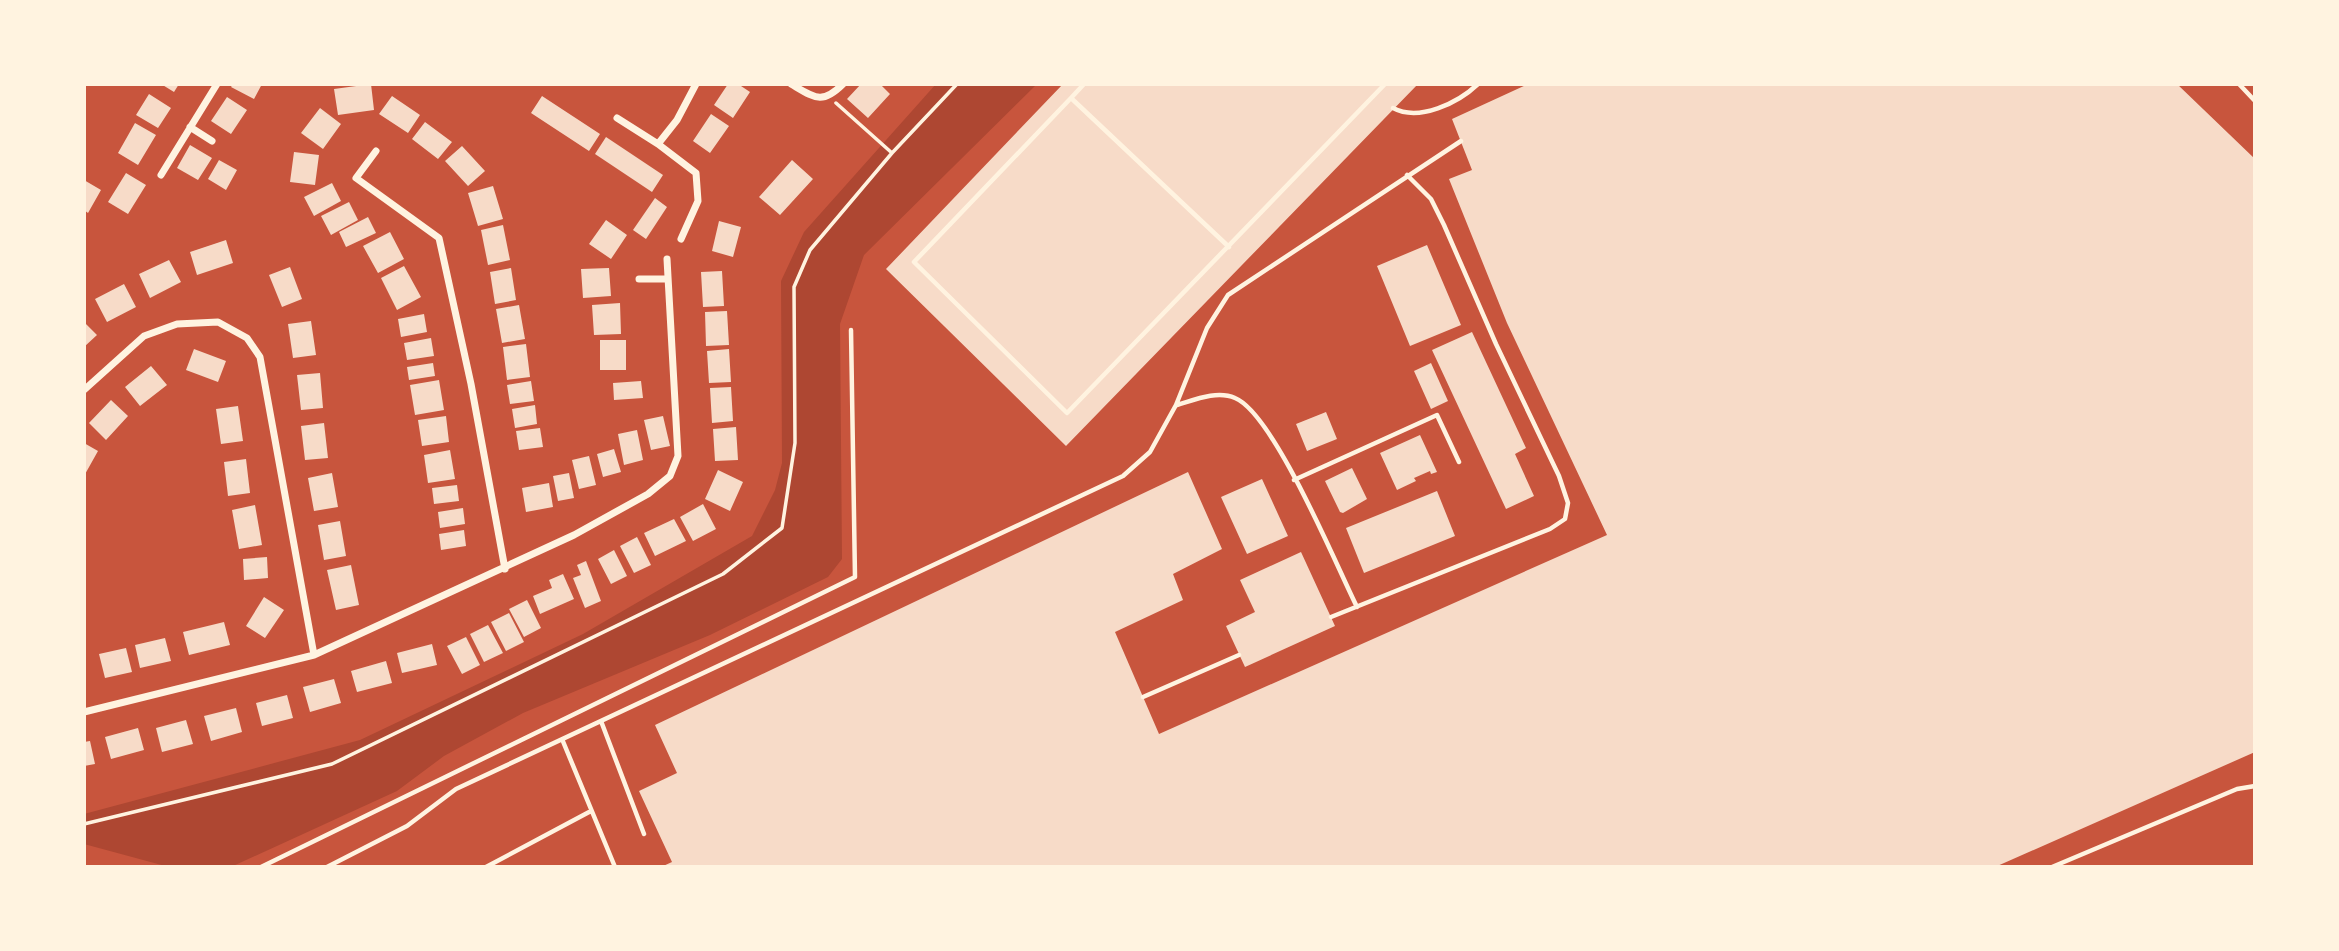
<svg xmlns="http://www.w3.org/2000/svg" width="2339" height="951" font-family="'PT Serif',serif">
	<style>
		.green { fill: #ae4732 }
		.building { fill: #f7dbc8 }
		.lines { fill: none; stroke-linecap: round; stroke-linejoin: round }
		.path { stroke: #fff3e0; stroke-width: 3.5 }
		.service { stroke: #fff3e0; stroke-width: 4.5 }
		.minor { stroke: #fff3e0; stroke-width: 7 }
	</style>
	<rect width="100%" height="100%" fill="#c8553d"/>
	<path class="green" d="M 936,84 L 1037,84 L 864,255 L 840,324 L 842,559 L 828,577 L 710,635 L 523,713 L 444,756 L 397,791 L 233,866 L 169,867 L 84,844 L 84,814 L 360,740 L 583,634 L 752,536 L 775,490 L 782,463 L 781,281 L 804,232 Z"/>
	<path class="building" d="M 161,84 L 179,84 L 174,92 Z
		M 233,84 L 262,84 L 254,99 L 231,87 Z
		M 371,84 L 374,110 L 338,115 L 334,89 Z
		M 728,84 L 738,84 L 750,92 L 733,118 L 714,105 Z
		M 861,84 L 880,84 L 890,94 L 868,118 L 847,99 Z
		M 1063,84 L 1418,84 L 1066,446 L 886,269 Z
		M 1528,84 L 2177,84 L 2255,159 L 2255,752 L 1995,867 L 661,867 L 672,862 L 639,791 L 677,773 L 655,725 L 1188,472 L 1222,549 L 1173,574 L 1183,600 L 1115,632 L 1159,734 L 1607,535 L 1507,323 L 1449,179 L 1472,170 L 1452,119 Z
		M 149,94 L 171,108 L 158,128 L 136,115 Z
		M 392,96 L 420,115 L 408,133 L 379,114 Z
		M 542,96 L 600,134 L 589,151 L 531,113 Z
		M 227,97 L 247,110 L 231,134 L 211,121 Z
		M 320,108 L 341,124 L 323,149 L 301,133 Z
		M 711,114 L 729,126 L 710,153 L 693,141 Z
		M 425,122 L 452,142 L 438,159 L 412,139 Z
		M 135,123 L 156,135 L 138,165 L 118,153 Z
		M 606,137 L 663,175 L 652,192 L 595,154 Z
		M 190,145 L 212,158 L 198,180 L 177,168 Z
		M 462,146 L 485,171 L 468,186 L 445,161 Z
		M 294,152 L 319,155 L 315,185 L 290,182 Z
		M 219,160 L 237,170 L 226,190 L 208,179 Z
		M 792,160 L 813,179 L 780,215 L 759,197 Z
		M 126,173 L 146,185 L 128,214 L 108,202 Z
		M 84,180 L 101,190 L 88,213 L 84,210 Z
		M 332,183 L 341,201 L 314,216 L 304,197 Z
		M 493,186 L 503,219 L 478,226 L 468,193 Z
		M 655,198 L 667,207 L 646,239 L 633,230 Z
		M 349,202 L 358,220 L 331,235 L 321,216 Z
		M 368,217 L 376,233 L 346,247 L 339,232 Z
		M 606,220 L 627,235 L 611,259 L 589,244 Z
		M 719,221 L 741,227 L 733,257 L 712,251 Z
		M 503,225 L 510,260 L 488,265 L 481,230 Z
		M 390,232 L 404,259 L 378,273 L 363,246 Z
		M 226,240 L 233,263 L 197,275 L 190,252 Z
		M 1427,245 L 1461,325 L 1410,346 L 1377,266 Z
		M 169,260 L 181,282 L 150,298 L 139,274 Z
		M 404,266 L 421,297 L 397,310 L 381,278 Z
		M 290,267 L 302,299 L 282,307 L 269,275 Z
		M 511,268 L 516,300 L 495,304 L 490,272 Z
		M 609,268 L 611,296 L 583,298 L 581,269 Z
		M 722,271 L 724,306 L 703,307 L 701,272 Z
		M 124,284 L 136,307 L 107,322 L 95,299 Z
		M 620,303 L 621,334 L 594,335 L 592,305 Z
		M 519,305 L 525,339 L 502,343 L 496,309 Z
		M 727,311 L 729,345 L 706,346 L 705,312 Z
		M 424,314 L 427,332 L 401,337 L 398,319 Z
		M 311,321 L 316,355 L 293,358 L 288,324 Z
		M 84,322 L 97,335 L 84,347 Z
		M 1472,332 L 1526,448 L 1515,454 L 1534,496 L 1506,509 L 1432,350 Z
		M 431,338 L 434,356 L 407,360 L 404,343 Z
		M 600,340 L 626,340 L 626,370 L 600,370 Z
		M 526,344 L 530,377 L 507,380 L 503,347 Z
		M 194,349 L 226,361 L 218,382 L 186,370 Z
		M 729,349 L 731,382 L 709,383 L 707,351 Z
		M 433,363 L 435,376 L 409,380 L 407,367 Z
		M 1431,363 L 1448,401 L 1431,409 L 1414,371 Z
		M 151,366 L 167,385 L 140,406 L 125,387 Z
		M 320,373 L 323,408 L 301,410 L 297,375 Z
		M 439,380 L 444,410 L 415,415 L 410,385 Z
		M 531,381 L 534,401 L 510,404 L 507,385 Z
		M 641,381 L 643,398 L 614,400 L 613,383 Z
		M 731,387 L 733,421 L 712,423 L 710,388 Z
		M 111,400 L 128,416 L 106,440 L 89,423 Z
		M 535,405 L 537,424 L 515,428 L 512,409 Z
		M 238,406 L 243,441 L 221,444 L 216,409 Z
		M 1326,412 L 1337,439 L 1307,451 L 1296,424 Z
		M 446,416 L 449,442 L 422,446 L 418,420 Z
		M 663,416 L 670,446 L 651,450 L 644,420 Z
		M 324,423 L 328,458 L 305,460 L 301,426 Z
		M 736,427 L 738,460 L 715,461 L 713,429 Z
		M 540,428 L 543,447 L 519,450 L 516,431 Z
		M 637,430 L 643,460 L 624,465 L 618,434 Z
		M 1420,435 L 1437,472 L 1431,474 L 1430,471 L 1414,478 L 1416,481 L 1397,490 L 1380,453 Z
		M 84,443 L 98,451 L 84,476 Z
		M 614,449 L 621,472 L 603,477 L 597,454 Z
		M 450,450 L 455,479 L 428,483 L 424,455 Z
		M 589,456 L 596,485 L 579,489 L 572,460 Z
		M 246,459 L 250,493 L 228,496 L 224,462 Z
		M 1352,468 L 1367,499 L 1343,513 L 1340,512 L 1325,481 Z
		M 718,470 L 743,482 L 730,511 L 705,499 Z
		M 332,473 L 338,507 L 314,511 L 308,478 Z
		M 569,473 L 574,498 L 558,501 L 553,476 Z
		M 1262,479 L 1288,536 L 1247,554 L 1221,497 Z
		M 549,483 L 553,507 L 526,512 L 522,488 Z
		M 457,485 L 459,501 L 434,504 L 432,488 Z
		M 1437,491 L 1455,536 L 1364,573 L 1346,528 Z
		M 703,504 L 716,529 L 693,541 L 680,517 Z
		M 255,505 L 262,545 L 239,549 L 232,510 Z
		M 463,508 L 465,524 L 440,528 L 438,512 Z
		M 674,519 L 686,541 L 655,556 L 644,533 Z
		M 340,521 L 346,556 L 324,560 L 318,525 Z
		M 464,530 L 466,546 L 441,550 L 439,534 Z
		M 637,537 L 651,565 L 634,573 L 620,546 Z
		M 614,550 L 627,576 L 611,584 L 598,559 Z
		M 1301,552 L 1335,626 L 1245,667 L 1226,626 L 1255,612 L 1240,580 Z
		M 267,557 L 268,578 L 244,580 L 243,559 Z
		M 586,561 L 601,601 L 585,608 L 573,578 L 581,575 L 577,565 Z
		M 351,565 L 359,605 L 336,610 L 327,570 Z
		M 563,574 L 574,599 L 540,614 L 533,596 L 552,588 L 549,580 Z
		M 264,597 L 284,610 L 265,638 L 246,626 Z
		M 527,600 L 541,628 L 524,637 L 509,609 Z
		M 509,613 L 524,642 L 506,651 L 491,622 Z
		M 224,622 L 230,645 L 189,655 L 183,632 Z
		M 488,625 L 503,653 L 484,662 L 470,634 Z
		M 466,637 L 480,665 L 462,674 L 447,646 Z
		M 165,638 L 171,661 L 140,668 L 135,645 Z
		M 432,644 L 437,665 L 402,673 L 397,653 Z
		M 126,648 L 132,672 L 105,678 L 99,654 Z
		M 386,661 L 392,683 L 357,692 L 351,671 Z
		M 334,679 L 341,703 L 310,712 L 303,687 Z
		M 287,695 L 293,718 L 262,726 L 256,703 Z
		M 236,708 L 242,732 L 211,741 L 204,716 Z
		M 186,720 L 193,744 L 162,752 L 156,728 Z
		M 138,728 L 144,750 L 111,759 L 105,737 Z
		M 90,741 L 95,764 L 84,766 L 84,742 Z"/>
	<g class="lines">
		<path class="path" d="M 836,103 L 892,153
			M 84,824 L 332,764 L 723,574 L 782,528 L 795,443 L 794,287 L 810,250 L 892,153 L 957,84"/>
		<path class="service" d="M 2239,84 L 2255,101
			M 1071,98 L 1084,84
			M 1393,108 C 1419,122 1458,103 1478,84
			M 1229,247 L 1071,98 L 914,262 L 1067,413 L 1385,84
			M 1177,405 C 1194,400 1217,390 1235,398 C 1274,414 1336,565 1357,607
			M 1294,480 L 1437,415 L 1459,462
			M 1331,617 L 1550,529 L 1565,519 L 1568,503 L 1559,476 L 1496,344 L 1444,225 L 1431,199 L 1407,175
			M 1143,697 L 1239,655
			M 601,721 L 644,834
			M 562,739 L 615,867
			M 261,867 L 855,577 L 851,330
			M 327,867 L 407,826 L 456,789 L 1123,476 L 1150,452 L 1176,405 L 1207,328 L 1228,295 L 1461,141
			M 486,867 L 591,811
			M 2052,867 L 2237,789 L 2255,786"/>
		<path class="minor" d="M 791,84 C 815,98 822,105 843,84
			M 617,118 L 658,144
			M 190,127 L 212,141
			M 376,151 L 356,178 L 439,238 L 471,384 L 505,569
			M 161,175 L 217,84
			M 681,239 L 698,201 L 696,173 L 658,144 L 677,120 L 696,84
			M 639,279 L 668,279
			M 84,390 L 144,336 L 177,324 L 218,322 L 247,338 L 260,357 L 314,655
			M 84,712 L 314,655 L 574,535 L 648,494 L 670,476 L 678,456 L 667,259"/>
	</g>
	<rect width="2339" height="951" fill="none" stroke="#fff3e0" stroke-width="172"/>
</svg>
